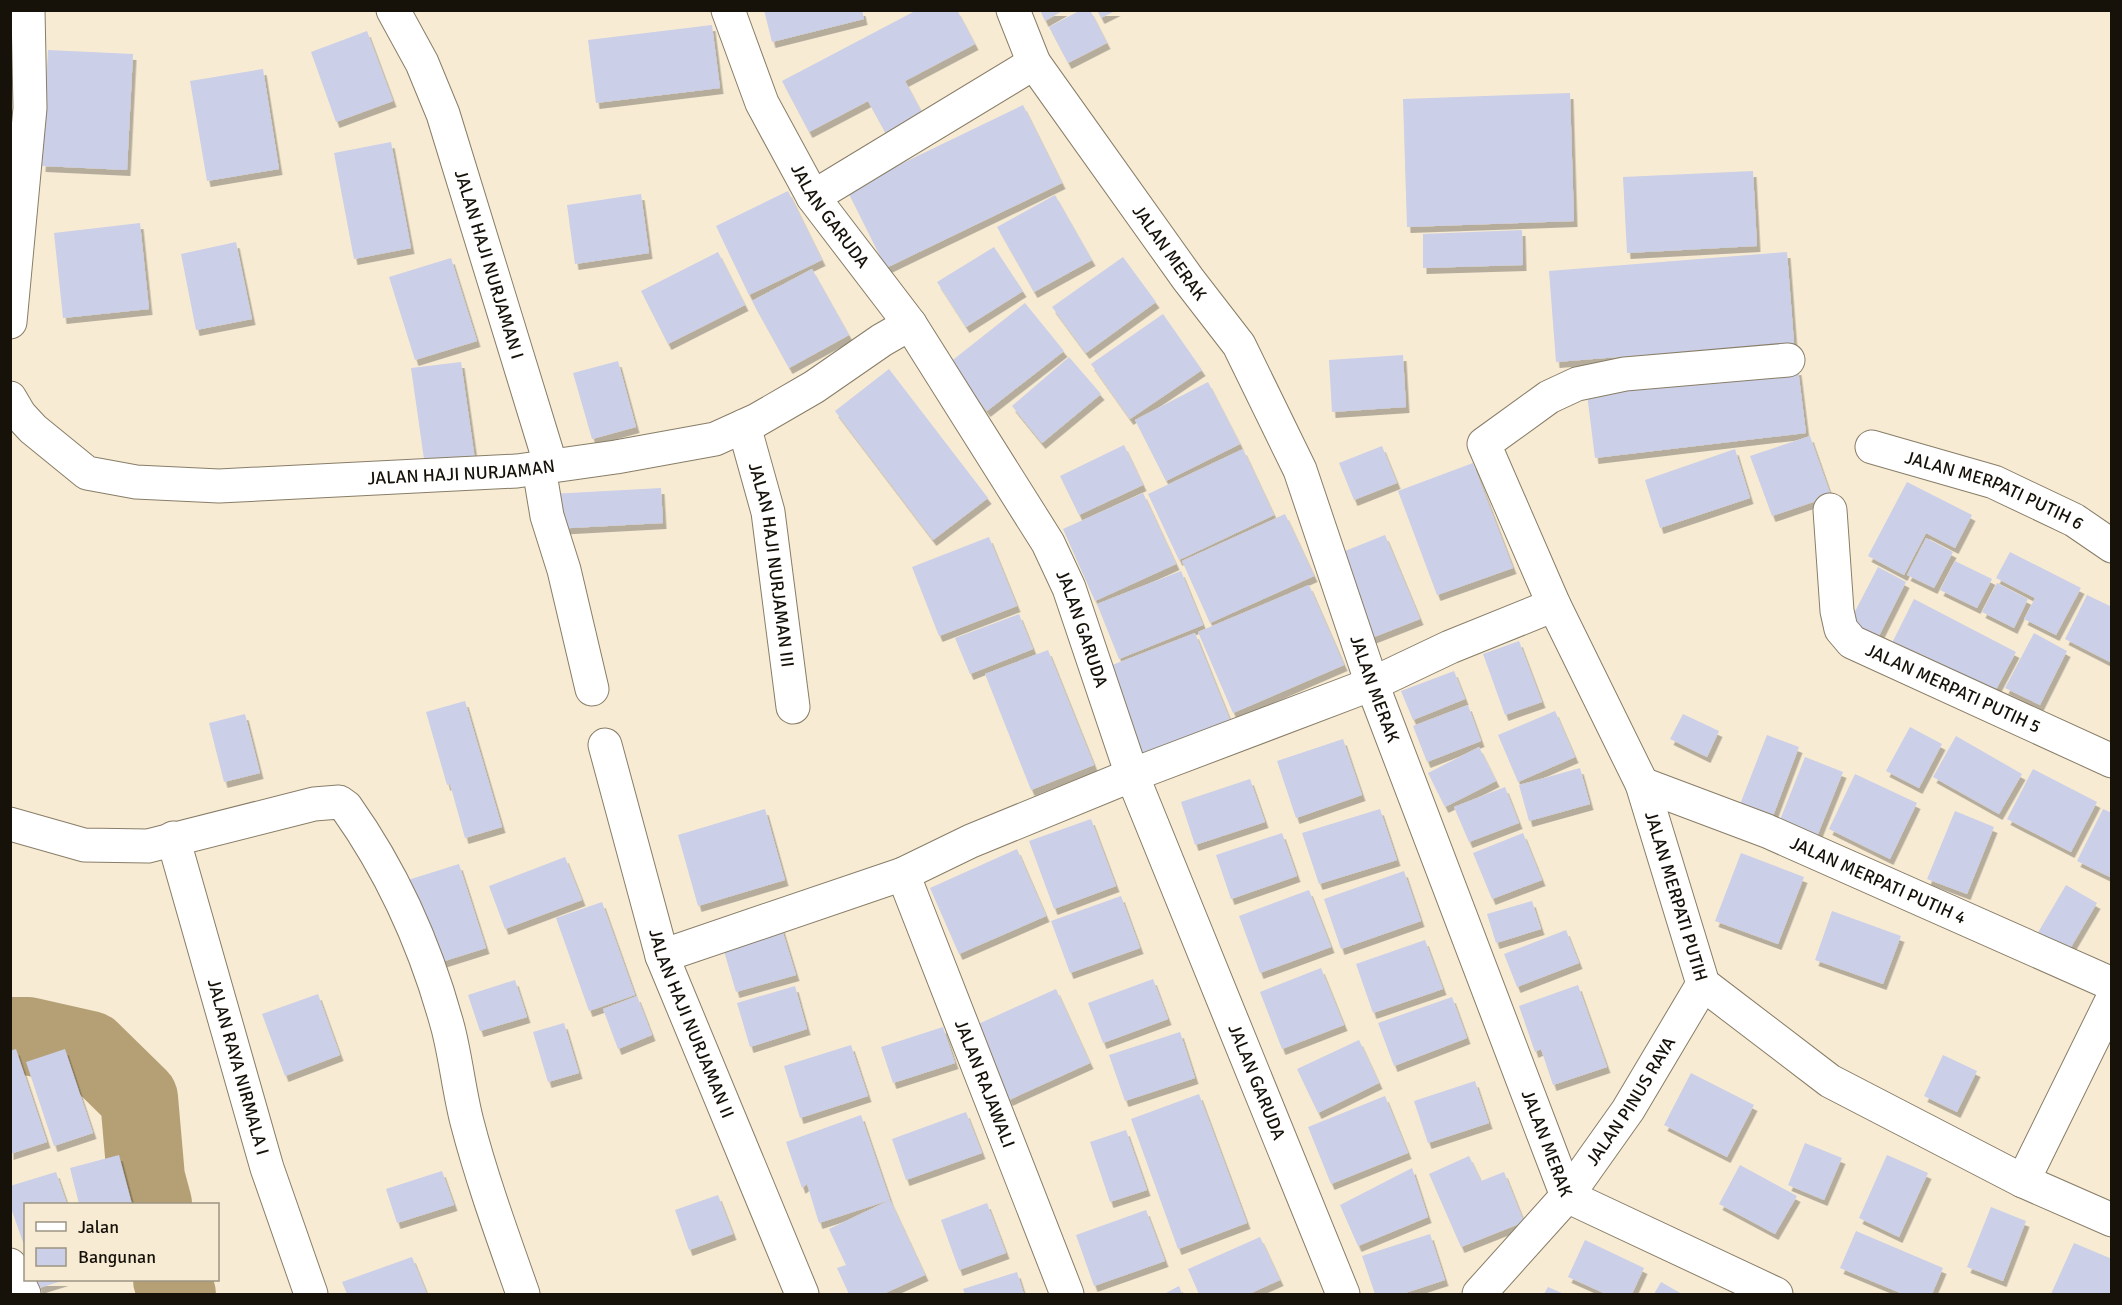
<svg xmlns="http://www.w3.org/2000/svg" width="2122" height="1305" font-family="Signika,sans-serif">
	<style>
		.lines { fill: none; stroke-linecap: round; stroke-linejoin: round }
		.river { stroke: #b5a075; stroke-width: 78 }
		.building { fill: #cbcfe7; filter: url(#shadow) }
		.minor-casing { stroke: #887d67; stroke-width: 35 }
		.minor { stroke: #fff; stroke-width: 33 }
		.labels { text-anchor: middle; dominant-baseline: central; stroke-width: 5; stroke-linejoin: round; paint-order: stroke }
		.street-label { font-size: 18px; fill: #16120a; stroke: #f7ebd4 }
	</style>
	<defs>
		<filter id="shadow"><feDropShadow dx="3.5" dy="6" stdDeviation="0" flood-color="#0004"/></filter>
	</defs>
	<rect width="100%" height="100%" fill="#f7ebd4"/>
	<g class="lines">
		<path class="river" d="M 10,1036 L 28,1036 L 90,1050 L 139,1098 L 146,1178 L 153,1204
			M 172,1280 L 177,1294"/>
	</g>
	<path class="building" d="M 764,10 L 862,10 L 864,19 L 772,42 Z
		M 917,10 L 957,10 L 975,44 L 905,81 L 927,122 L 890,141 L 868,101 L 809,132 L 782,81 Z
		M 1040,10 L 1064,10 L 1045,21 Z
		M 1081,10 L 1090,10 L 1107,43 L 1068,63 L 1049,27 Z
		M 1097,10 L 1117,10 L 1101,18 Z
		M 712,25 L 720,88 L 596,103 L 588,40 Z
		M 367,31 L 393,101 L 336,122 L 311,52 Z
		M 48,50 L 133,54 L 127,170 L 42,166 Z
		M 263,69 L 279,169 L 207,181 L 190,81 Z
		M 1570,93 L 1574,221 L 1407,227 L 1403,99 Z
		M 1023,105 L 1062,183 L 886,268 L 847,190 Z
		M 391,142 L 411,248 L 354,259 L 334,153 Z
		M 1753,171 L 1757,246 L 1627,253 L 1623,177 Z
		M 788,191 L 822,260 L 749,295 L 716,226 Z
		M 641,194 L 649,253 L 575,264 L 567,205 Z
		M 1055,195 L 1092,260 L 1034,292 L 997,227 Z
		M 140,223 L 149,309 L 63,318 L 54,233 Z
		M 1522,230 L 1523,265 L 1423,268 L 1423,234 Z
		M 236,242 L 252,319 L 196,330 L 181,254 Z
		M 994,247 L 1023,291 L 966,327 L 937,282 Z
		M 718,252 L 745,305 L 668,344 L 641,291 Z
		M 1787,252 L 1794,343 L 1556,362 L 1549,271 Z
		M 1123,257 L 1156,302 L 1086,353 L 1052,307 Z
		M 451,258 L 477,341 L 415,360 L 389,277 Z
		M 812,269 L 849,335 L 789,368 L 752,301 Z
		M 1025,303 L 1064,351 L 987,411 L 949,363 Z
		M 1163,314 L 1202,370 L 1130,419 L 1091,364 Z
		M 1403,355 L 1406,407 L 1332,412 L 1329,360 Z
		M 1069,357 L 1101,394 L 1042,443 L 1012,406 Z
		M 618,361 L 636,427 L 592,439 L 573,373 Z
		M 461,362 L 475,460 L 425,466 L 411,368 Z
		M 889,369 L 988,498 L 933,540 L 835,411 Z
		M 1798,369 L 1806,433 L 1595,458 L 1587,394 Z
		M 1208,382 L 1240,444 L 1166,481 L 1135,420 Z
		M 1810,436 L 1831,496 L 1772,516 L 1750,456 Z
		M 1124,445 L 1143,485 L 1079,515 L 1060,476 Z
		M 1382,446 L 1397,483 L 1354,500 L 1339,463 Z
		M 1243,449 L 1274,515 L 1179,560 L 1148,494 Z
		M 1735,449 L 1750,498 L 1660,528 L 1645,480 Z
		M 1473,463 L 1513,568 L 1437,595 L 1398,491 Z
		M 1907,482 L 1972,515 L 1955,548 L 1926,533 L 1904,575 L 1868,556 Z
		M 661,488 L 663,523 L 553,529 L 551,494 Z
		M 1143,493 L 1176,564 L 1095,601 L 1063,529 Z
		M 1285,514 L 1314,576 L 1210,623 L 1182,561 Z
		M 1385,535 L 1420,619 L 1364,641 L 1330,557 Z
		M 989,537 L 1017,606 L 939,636 L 912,567 Z
		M 1926,538 L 1953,552 L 1934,588 L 1907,575 Z
		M 2010,552 L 2081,588 L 2056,635 L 2024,619 L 2035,598 L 1996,578 Z
		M 1955,561 L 1992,579 L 1977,608 L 1940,590 Z
		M 1878,567 L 1906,582 L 1877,640 L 1848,625 Z
		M 1181,571 L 1203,625 L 1119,659 L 1097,604 Z
		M 1997,583 L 2028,599 L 2014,628 L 1982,612 Z
		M 1309,585 L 1344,665 L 1233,713 L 1198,632 Z
		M 2087,595 L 2112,607 L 2112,663 L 2065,639 Z
		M 1914,599 L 2016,652 L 1991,699 L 1890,647 Z
		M 1019,614 L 1033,649 L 970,674 L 955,638 Z
		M 1195,633 L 1230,720 L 1141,755 L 1107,667 Z
		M 2034,633 L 2067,651 L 2040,705 L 2005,688 Z
		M 1519,641 L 1542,702 L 1505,715 L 1483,654 Z
		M 1048,650 L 1094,765 L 1031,790 L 985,674 Z
		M 1454,671 L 1465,699 L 1413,720 L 1401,691 Z
		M 465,701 L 502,827 L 465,838 L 450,784 L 447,785 L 426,712 Z
		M 1468,705 L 1481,741 L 1427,762 L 1413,726 Z
		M 1555,711 L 1575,757 L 1518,782 L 1498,735 Z
		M 245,714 L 260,773 L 224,782 L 209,723 Z
		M 1683,714 L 1719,731 L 1707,757 L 1670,739 Z
		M 1910,727 L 1942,744 L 1919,788 L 1886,771 Z
		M 1767,735 L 1799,747 L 1770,824 L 1737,812 Z
		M 1956,736 L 2022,774 L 1999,814 L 1933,777 Z
		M 1343,739 L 1362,795 L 1296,818 L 1277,761 Z
		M 1479,747 L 1496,781 L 1445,807 L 1428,773 Z
		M 1805,757 L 1843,772 L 1816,839 L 1778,825 Z
		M 1580,768 L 1590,804 L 1529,821 L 1519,785 Z
		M 2033,769 L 2097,802 L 2071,852 L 2007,819 Z
		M 1855,774 L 1917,803 L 1890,859 L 1829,829 Z
		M 1250,779 L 1265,822 L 1195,845 L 1181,802 Z
		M 1505,787 L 1519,823 L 1469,842 L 1454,807 Z
		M 765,809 L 785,880 L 698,906 L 678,835 Z
		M 1380,809 L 1397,860 L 1319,884 L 1302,833 Z
		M 2103,809 L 2112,813 L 2112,878 L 2077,861 Z
		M 1955,811 L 1994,827 L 1967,894 L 1927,879 Z
		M 1091,819 L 1116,886 L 1054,909 L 1029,841 Z
		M 1282,833 L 1297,876 L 1231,899 L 1216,855 Z
		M 1523,833 L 1542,880 L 1492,899 L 1473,853 Z
		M 1017,849 L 1046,916 L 959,954 L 930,888 Z
		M 1741,853 L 1804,877 L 1778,944 L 1715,921 Z
		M 565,857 L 582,900 L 505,929 L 489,886 Z
		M 459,864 L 486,948 L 435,964 L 408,880 Z
		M 1404,871 L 1421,921 L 1341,949 L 1324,899 Z
		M 2066,885 L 2097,903 L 2064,959 L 2033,941 Z
		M 1309,890 L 1331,947 L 1260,973 L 1239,916 Z
		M 1121,896 L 1140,948 L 1070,973 L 1051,921 Z
		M 1532,901 L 1541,929 L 1496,943 L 1487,914 Z
		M 602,902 L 635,995 L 589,1011 L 556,918 Z
		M 1832,911 L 1901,936 L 1883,984 L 1815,960 Z
		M 780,923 L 796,975 L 736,992 L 721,941 Z
		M 1566,930 L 1579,963 L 1517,987 L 1504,954 Z
		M 1425,940 L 1443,989 L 1373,1013 L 1356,964 Z
		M 1321,968 L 1344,1025 L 1282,1049 L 1260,992 Z
		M 1153,979 L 1168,1019 L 1103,1043 L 1088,1003 Z
		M 515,980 L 527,1017 L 480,1031 L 468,995 Z
		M 1578,985 L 1607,1067 L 1553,1085 L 1541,1049 L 1535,1052 L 1519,1006 Z
		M 795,986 L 807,1029 L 750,1047 L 737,1003 Z
		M 1056,989 L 1090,1063 L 1009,1100 L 976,1025 Z
		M 318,994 L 340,1055 L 285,1076 L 262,1014 Z
		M 637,996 L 652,1035 L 618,1049 L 603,1009 Z
		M 1452,997 L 1467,1038 L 1394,1066 L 1378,1023 Z
		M 564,1023 L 579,1073 L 548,1082 L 533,1032 Z
		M 943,1027 L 955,1063 L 893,1083 L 881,1047 Z
		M 1180,1032 L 1195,1078 L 1125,1101 L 1109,1055 Z
		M 1359,1040 L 1379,1083 L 1318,1113 L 1297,1069 Z
		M 851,1045 L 868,1096 L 800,1118 L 784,1066 Z
		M 16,1049 L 47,1142 L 10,1154 L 10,1051 Z
		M 65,1049 L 93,1133 L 54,1146 L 26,1062 Z
		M 1943,1055 L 1977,1071 L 1957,1112 L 1924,1096 Z
		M 1691,1073 L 1754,1105 L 1727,1157 L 1664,1125 Z
		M 1475,1081 L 1489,1123 L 1428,1143 L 1414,1101 Z
		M 1199,1094 L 1247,1223 L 1178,1249 L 1131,1119 Z
		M 1385,1096 L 1408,1153 L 1331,1184 L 1308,1127 Z
		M 966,1112 L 982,1153 L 906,1180 L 892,1139 Z
		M 861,1115 L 890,1200 L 819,1223 L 807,1184 L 802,1188 L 786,1142 Z
		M 1126,1130 L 1147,1190 L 1110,1202 L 1090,1142 Z
		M 1805,1143 L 1842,1158 L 1824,1200 L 1788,1185 Z
		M 119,1155 L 132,1204 L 79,1204 L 70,1168 Z
		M 1887,1155 L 1928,1173 L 1899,1237 L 1859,1218 Z
		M 1469,1156 L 1481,1181 L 1504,1172 L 1524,1222 L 1461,1247 L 1429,1174 Z
		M 1740,1165 L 1797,1196 L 1775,1234 L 1719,1204 Z
		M 1412,1168 L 1428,1217 L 1358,1246 L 1340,1205 Z
		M 442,1171 L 454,1205 L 397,1223 L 386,1189 Z
		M 56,1172 L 67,1204 L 26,1204 L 25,1248 L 10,1205 L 10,1186 Z
		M 718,1195 L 733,1234 L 689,1250 L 675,1210 Z
		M 890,1200 L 925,1275 L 883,1294 L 849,1294 L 837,1268 L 846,1265 L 829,1229 Z
		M 987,1203 L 1006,1253 L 959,1270 L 941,1220 Z
		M 1991,1207 L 2026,1221 L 2003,1281 L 1967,1267 Z
		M 1146,1210 L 1165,1261 L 1094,1286 L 1076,1235 Z
		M 1856,1231 L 1943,1268 L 1932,1294 L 1903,1294 L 1840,1268 Z
		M 1430,1234 L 1445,1280 L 1402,1294 L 1375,1294 L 1362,1256 Z
		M 1260,1237 L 1280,1280 L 1249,1294 L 1199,1294 L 1188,1269 Z
		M 1585,1240 L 1644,1268 L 1632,1294 L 1606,1294 L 1568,1277 Z
		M 2074,1243 L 2112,1259 L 2112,1294 L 2051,1294 Z
		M 412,1257 L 427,1294 L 347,1294 L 342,1282 Z
		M 1017,1272 L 1024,1294 L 965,1294 L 963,1289 Z
		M 36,1280 L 65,1280 L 39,1288 Z
		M 1661,1282 L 1682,1294 L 1654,1294 Z
		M 1179,1286 L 1182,1294 L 1164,1294 Z
		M 1548,1287 L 1564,1294 L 1544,1294 Z"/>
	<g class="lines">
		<g class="minor-casing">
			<g id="minor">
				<path id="s1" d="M 393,10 L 422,63 L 443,114 L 551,466"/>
				<path id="s2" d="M 728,10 L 762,103 L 813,197 L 910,324 L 1048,543 L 1069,588 L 1132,775 L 1343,1294"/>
				<path id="s3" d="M 1013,10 L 1034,63 L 1188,279 L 1239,345 L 1300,470 L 1372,684 L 1567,1196 L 1776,1294"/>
				<path d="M 813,197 L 1034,63"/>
				<path d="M 10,322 L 30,108 L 28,10"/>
				<path id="s4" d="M 1788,360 L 1625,374 L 1577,384 L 1549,397 L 1484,444 L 1554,605 L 1642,784 L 1703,984 L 1830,1081 L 2023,1181 L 2112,1220"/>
				<path id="s5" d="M 10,398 L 20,415 L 33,429 L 87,473 L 136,482 L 219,486 L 517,471 L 616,457 L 715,439 L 757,420 L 814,387 L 882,340 L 910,324"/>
				<path id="s6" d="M 744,426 L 768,512 L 793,707"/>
				<path id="s7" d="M 1872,447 L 1994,482 L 2074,520 L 2112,546"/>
				<path d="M 539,468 L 547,516 L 564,570 L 592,689"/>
				<path id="s8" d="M 1830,510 L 1837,611 L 1841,629 L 1852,642 L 2112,761"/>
				<path id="s9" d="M 605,745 L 662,956 L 802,1294"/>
				<path id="s10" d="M 1642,784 L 1767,831 L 2112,984"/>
				<path d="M 10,824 L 84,845 L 148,846 L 314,804 L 339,802 L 346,807 C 393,873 427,950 448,1028 C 456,1059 459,1091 467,1122 C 482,1180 503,1237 523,1294"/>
				<path id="s11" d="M 173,838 L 267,1168 L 311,1294"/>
				<path id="s12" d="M 903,874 L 1067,1294"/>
				<path d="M 662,956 L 903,874 L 971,841 L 1132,775 L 1372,684 L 1450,647 L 1554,605"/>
				<path d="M 2023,1181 L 2112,1000"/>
				<path d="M 10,1265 L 24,1294"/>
				<path id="s13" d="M 1479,1294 L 1567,1196 L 1628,1110 L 1703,984"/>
			</g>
		</g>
		<use href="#minor" class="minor"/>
	</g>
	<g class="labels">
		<g class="street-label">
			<text stroke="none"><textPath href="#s2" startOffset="231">JALAN GARUDA</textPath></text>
			<text stroke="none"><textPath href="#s3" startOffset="290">JALAN MERAK</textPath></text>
			<text stroke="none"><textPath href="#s1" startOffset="273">JALAN HAJI NURJAMAN I</textPath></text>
			<text stroke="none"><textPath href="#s5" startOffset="484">JALAN HAJI NURJAMAN</textPath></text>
			<text stroke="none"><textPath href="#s7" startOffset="130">JALAN MERPATI PUTIH 6</textPath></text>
			<text stroke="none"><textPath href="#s6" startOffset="142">JALAN HAJI NURJAMAN III</textPath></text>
			<text stroke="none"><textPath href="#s2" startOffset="717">JALAN GARUDA</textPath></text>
			<text stroke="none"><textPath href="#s3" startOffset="776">JALAN MERAK</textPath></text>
			<text stroke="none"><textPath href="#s8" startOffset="248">JALAN MERPATI PUTIH 5</textPath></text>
			<text stroke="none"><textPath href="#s10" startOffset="255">JALAN MERPATI PUTIH 4</textPath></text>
			<text stroke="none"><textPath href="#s4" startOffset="816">JALAN MERPATI PUTIH</textPath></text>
			<text stroke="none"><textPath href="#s9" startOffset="292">JALAN HAJI NURJAMAN II</textPath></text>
			<text stroke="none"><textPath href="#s11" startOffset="238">JALAN RAYA NIRMALA I</textPath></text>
			<text stroke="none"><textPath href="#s2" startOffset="1203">JALAN GARUDA</textPath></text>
			<text stroke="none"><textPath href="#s12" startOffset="225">JALAN RAJAWALI</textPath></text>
			<text stroke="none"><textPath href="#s13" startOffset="246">JALAN PINUS RAYA</textPath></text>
			<text stroke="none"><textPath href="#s3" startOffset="1262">JALAN MERAK</textPath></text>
		</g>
	</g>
	<rect width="2122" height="1305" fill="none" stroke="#16120a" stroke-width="24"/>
	<rect x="24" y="1203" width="195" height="78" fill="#f7ebd4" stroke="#9d9483" stroke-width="1.5"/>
	<rect x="36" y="1222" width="30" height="9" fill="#ffffff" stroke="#9d9483" stroke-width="1.5"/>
	<text x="78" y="1233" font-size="18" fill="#16120a">Jalan</text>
	<rect x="36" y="1248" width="30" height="18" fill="#cbcfe7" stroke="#9d9483" stroke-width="1.5"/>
	<text x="78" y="1263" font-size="18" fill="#16120a">Bangunan</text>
</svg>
